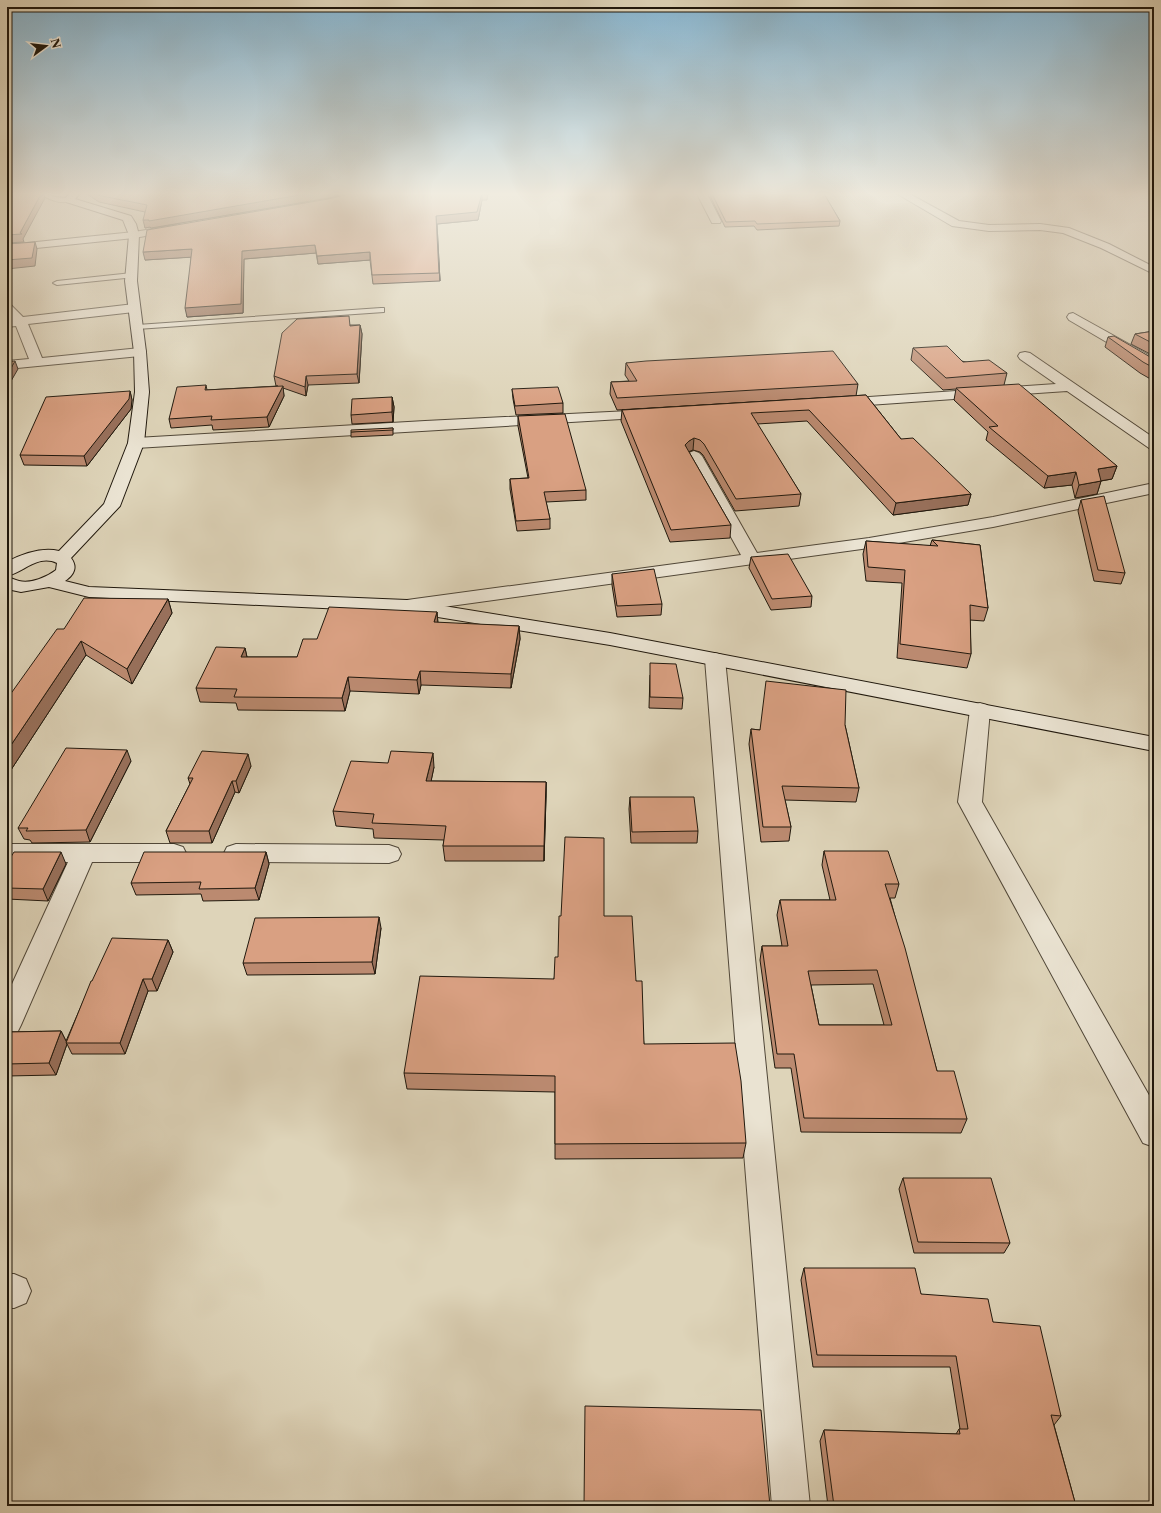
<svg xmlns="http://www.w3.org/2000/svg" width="1161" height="1513" font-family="'Libre Caslon Text',serif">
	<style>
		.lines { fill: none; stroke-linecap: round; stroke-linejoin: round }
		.service-casing { stroke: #504738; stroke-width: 2 }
		.minor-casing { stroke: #504738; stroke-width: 2 }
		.secondary-casing { stroke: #20180d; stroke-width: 2 }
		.service { fill: #eae3d2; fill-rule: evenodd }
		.minor { fill: #eae3d2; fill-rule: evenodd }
		.secondary { fill: #eae3d2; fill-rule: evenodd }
		.wall { fill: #bb8a70; stroke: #20180d; fill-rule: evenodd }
		.shaded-wall { fill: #98705b; stroke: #20180d }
		.building { fill: #d9a082; stroke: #20180d; fill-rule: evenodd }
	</style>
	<rect width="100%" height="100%" fill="#ded4b9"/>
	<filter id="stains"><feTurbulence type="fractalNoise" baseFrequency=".005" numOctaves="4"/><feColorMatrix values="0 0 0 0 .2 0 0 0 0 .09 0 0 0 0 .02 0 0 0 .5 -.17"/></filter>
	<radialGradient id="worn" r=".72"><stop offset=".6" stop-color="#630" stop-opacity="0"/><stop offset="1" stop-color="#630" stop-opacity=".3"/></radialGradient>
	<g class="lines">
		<g class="service-casing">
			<path id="service" d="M 39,192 C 47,192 46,194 52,196 C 58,199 66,196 72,200 C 63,206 46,199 39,192 Z
				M 132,273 L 135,273 L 135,277 L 57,285 L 53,283 L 57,281 Z
				M 381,308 L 384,308 L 384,312 L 137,329 L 133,327 L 137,325 Z"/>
		</g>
		<g class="minor-casing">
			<path id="minor" d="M 696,192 L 706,192 L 721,221 L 720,223 L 712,223 Z
				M 894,192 L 906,192 L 959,221 L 989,225 L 1040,224 L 1069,228 L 1109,244 L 1154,267 L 1154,274 L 1101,248 L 1063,233 L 1040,230 L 989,231 L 952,226 Z
				M 176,225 L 181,228 L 180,230 L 134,238 L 7,251 L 7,245 L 134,232 Z
				M 7,304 L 11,305 L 23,317 L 134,304 L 138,305 L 140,308 L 138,311 L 134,312 L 28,324 L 42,358 L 140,348 L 145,349 L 146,352 L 145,355 L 140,356 L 7,369 L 7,361 L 29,359 L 16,326 L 7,327 L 7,319 L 11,319 L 7,315 Z
				M 1073,313 L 1154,358 L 1154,368 L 1149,367 L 1069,320 L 1067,317 L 1069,314 Z
				M 1025,352 L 1030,353 L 1154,438 L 1154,450 L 1149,448 L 1067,391 L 840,407 L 835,406 L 833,403 L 835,400 L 840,399 L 1056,384 L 1020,359 L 1018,356 L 1020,353 Z
				M 650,410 L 655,411 L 657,414 L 655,417 L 136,448 L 131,446 L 128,443 L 131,440 L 136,438 L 425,421 Z
				M 694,451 L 699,453 L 702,456 L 757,553 L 869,538 L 993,517 L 1154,483 L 1154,493 L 993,527 L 869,548 L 407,612 L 400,610 L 398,606 L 400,602 L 407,600 L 741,555 L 686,456 L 689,453 Z
				M 715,653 L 722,655 L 725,659 L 810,1506 L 772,1506 L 705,659 L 708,655 Z
				M 980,703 L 987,705 L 990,710 L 982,802 L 1154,1104 L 1154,1147 L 1143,1143 L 958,802 L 970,710 L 973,705 Z
				M 7,844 L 174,844 L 183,847 L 186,853 L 183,859 L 174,862 L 92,862 L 21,1025 L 17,1033 L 7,1037 L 7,995 L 68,862 L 7,862 Z
				M 236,844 L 389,845 L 398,848 L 401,854 L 398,860 L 389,863 L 236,862 L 227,859 L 224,853 L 227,847 Z
				M 7,1274 L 14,1274 L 26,1279 L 31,1291 L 26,1303 L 14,1308 L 7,1308 Z"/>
		</g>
		<g class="secondary-casing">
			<path id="secondary" d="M 71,192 L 81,192 L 75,199 L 131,216 L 136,224 L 139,235 L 137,281 L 146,352 L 149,392 L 144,443 L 120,506 L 71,558 C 78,567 74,575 65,581 L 89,587 L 407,600 L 610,633 L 1154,737 L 1154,751 L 610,645 L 407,612 L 89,597 L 49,587 L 21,592 L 7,589 L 7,577 C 11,578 15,580 19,581 C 31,584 47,577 56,570 L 57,563 C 38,554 24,572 7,576 L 7,562 C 22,554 42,547 59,551 L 104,504 L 128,443 L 135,392 L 134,352 L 125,281 L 129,235 L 123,220 L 66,202 L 64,200 Z"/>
		</g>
		<use href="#service" class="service"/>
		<use href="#minor" class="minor"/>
		<use href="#secondary" class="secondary"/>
	</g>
	<path class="wall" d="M 84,192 L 351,192 L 329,198 L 151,228 L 150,227 L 145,228 L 145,212 L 99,202 Z
		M 488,192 L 487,200 L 482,200 L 478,220 L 437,224 L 440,281 L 373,284 L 370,260 L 318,264 L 316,253 L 244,259 L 243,313 L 187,317 L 191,257 L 145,260 L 328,199 Z
		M 711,192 L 823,192 L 840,221 L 839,226 L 757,230 L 754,226 L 725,227 L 711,198 Z
		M 350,325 L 360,325 L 362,334 L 359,383 L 308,385 L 306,396 L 283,388 L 284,396 L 269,427 L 213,430 L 212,425 L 171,428 L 169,419 L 206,385 L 207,390 L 278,386 L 276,386 L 274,376 Z
		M 1154,331 L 1154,356 L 1131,344 L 1135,334 Z
		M 1108,337 L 1152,358 L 1154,358 L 1154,381 L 1140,373 L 1105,347 Z
		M 913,348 L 1007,373 L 1004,385 L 1117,466 L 1112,479 L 1101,481 L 1097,494 L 1075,498 L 1072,485 L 1044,488 L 986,440 L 988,432 L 954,400 L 956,389 L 943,390 L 911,360 Z
		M 626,363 L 858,384 L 856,396 L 617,410 L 610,394 L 611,382 L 629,381 L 625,375 Z
		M 512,389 L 563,403 L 563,413 L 516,415 L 513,399 Z
		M 130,391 L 132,400 L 131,409 L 87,466 L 24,465 L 20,455 Z
		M 866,395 L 901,439 L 971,494 L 968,505 L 893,515 L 807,421 L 757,424 L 801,494 L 799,506 L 735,511 L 703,455 L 700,452 L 693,450 L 689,452 L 731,525 L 730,538 L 670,542 L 621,421 L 622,410 Z
		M 392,397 L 394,407 L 393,422 L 352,424 L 351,415 Z
		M 518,416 L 586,490 L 586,500 L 546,502 L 550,519 L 550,529 L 517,531 L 510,489 L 510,479 L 528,478 L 518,426 Z
		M 393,428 L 393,435 L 351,437 L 351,432 Z
		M 1081,500 L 1125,573 L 1121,584 L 1094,581 L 1078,511 Z
		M 932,540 L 980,545 L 988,608 L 984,621 L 970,620 L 971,654 L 967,668 L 897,658 L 902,583 L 866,581 L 863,554 L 866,541 L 930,546 Z
		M 751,557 L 812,596 L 811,607 L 771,610 L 749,568 Z
		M 612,574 L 662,604 L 661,615 L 617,617 L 612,585 Z
		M 168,599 L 172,613 L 132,684 L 86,655 L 7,776 L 7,699 L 64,629 Z
		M 437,612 L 438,623 L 519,626 L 520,639 L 511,688 L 421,685 L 419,694 L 350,691 L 345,711 L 238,710 L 236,703 L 200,702 L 196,688 L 245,648 L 247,657 L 297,657 L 317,639 Z
		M 650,675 L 683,698 L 682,709 L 649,708 Z
		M 845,725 L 859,788 L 856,802 L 785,800 L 791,827 L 789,841 L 761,842 L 749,744 L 751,729 L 760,730 Z
		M 131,761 L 90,842 L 32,843 L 30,840 L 24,839 L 18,828 Z
		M 251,766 L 239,793 L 235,792 L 212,843 L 170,843 L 166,831 L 190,784 L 188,778 Z
		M 434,767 L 431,781 L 546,782 L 546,797 L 544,861 L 445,861 L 443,846 L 444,840 L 374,838 L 373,829 L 336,826 L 333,811 Z
		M 630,797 L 698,831 L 697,843 L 631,843 L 629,809 Z
		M 824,851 L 899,884 L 895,898 L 890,898 L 937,1071 L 967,1119 L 961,1133 L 801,1132 L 791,1068 L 775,1068 L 760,960 L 762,946 L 782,946 L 777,915 L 780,900 L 830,900 L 822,865 ZM 873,984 L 884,1025 L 819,1025 L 811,985 Z
		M 266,852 L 269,864 L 259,900 L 203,901 L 201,894 L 136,895 L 131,883 Z
		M 7,863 L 66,864 L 48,901 L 7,899 Z
		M 604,916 L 636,981 L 644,1044 L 746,1143 L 743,1158 L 555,1159 L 555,1092 L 407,1089 L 404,1073 L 554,979 L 558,957 Z
		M 381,928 L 375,974 L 247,975 L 243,963 Z
		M 168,940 L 173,952 L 157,991 L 148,991 L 125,1054 L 72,1054 L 67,1044 L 56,1075 L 7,1076 L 7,1032 L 61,1031 L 66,1041 L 92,981 Z
		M 903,1178 L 1010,1243 L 1004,1253 L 914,1253 L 899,1189 Z
		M 804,1268 L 921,1294 L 993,1322 L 1061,1416 L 1054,1425 L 1076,1506 L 828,1506 L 820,1441 L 824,1430 L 956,1434 L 959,1429 L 960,1429 L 950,1367 L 813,1367 L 801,1280 Z"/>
	<path class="shaded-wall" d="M 42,192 L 43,192 L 45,198 L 23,239 L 24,242 L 7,243 L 7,235 L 20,233 Z
		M 317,192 L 351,192 L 329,198 L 151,228 L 150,227 L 145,228 L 143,220 Z
		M 482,193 L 482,200 L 478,220 L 437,224 L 440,281 L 436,216 Z
		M 35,242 L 37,249 L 35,266 L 7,269 L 7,260 Z
		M 315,245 L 316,253 L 244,259 L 243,313 L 187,317 L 185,308 L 242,251 Z
		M 192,249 L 194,257 L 145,260 L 143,252 Z
		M 370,252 L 370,260 L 318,264 L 317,256 Z
		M 360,325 L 362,334 L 359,383 L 357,374 Z
		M 15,361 L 18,369 L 7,388 L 7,375 Z
		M 306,376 L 308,385 L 306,396 L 305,387 Z
		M 283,386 L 284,396 L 269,427 L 267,417 Z
		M 130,391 L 132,400 L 131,409 L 87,466 L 84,456 Z
		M 392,397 L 394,407 L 393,422 L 392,412 Z
		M 694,438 L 693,450 L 688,452 L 685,445 L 689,441 Z
		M 1117,466 L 1112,479 L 1094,482 L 1098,469 Z
		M 1076,472 L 1072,485 L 1044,488 L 1048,476 Z
		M 1101,481 L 1097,494 L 1075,498 L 1079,485 Z
		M 971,494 L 968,505 L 893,515 L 896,503 Z
		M 168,599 L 172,613 L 132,684 L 127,669 Z
		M 437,612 L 438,625 L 434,622 Z
		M 519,626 L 520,639 L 511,688 L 511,674 Z
		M 81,641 L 86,655 L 7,776 L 7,751 Z
		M 245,648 L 248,662 L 241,657 Z
		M 420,671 L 421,685 L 419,694 L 417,680 Z
		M 348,677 L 350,691 L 345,711 L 342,698 Z
		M 127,750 L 131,761 L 90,842 L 86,830 Z
		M 433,753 L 434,767 L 428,796 L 426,781 Z
		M 248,754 L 251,766 L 239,793 L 236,781 Z
		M 232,781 L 235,792 L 212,843 L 209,831 Z
		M 546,782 L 546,797 L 544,861 L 544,846 Z
		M 61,852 L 66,864 L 48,901 L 43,889 Z
		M 266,852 L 269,864 L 259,900 L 255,888 Z
		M 379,917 L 381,928 L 375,974 L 372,962 Z
		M 168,940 L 173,952 L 157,991 L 152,979 Z
		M 143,979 L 148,991 L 125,1054 L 120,1043 Z
		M 61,1031 L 67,1043 L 66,1043 L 67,1044 L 56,1075 L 49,1063 Z"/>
	<path class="building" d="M 7,192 L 42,192 L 20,233 L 22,234 L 7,235 Z
		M 93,192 L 317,192 L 149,221 L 149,220 L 143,220 L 147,205 L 97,195 Z
		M 357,192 L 487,192 L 487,193 L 482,193 L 477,212 L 436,216 L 439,273 L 372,275 L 370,252 L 317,256 L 315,245 L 242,251 L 241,304 L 185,308 L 192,249 L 143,252 L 147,230 L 328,199 Z
		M 711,192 L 823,192 L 840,221 L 757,224 L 755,221 L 726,222 Z
		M 35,242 L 32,258 L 7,260 L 7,244 Z
		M 349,316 L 350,326 L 360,325 L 357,374 L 306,376 L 305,387 L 274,376 L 282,333 L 297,319 Z
		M 1154,331 L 1154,344 L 1135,334 Z
		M 1114,336 L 1152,358 L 1154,358 L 1154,368 L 1143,362 L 1108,337 Z
		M 947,346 L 963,362 L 989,360 L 1007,373 L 946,378 L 913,348 Z
		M 833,351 L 858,384 L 617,398 L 611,382 L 637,381 L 626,363 L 646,361 Z
		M 15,361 L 7,375 L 7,362 Z
		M 1019,384 L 1117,466 L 1098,469 L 1101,481 L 1079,485 L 1076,472 L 1048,476 L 989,427 L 998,426 L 956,388 Z
		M 206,385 L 205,390 L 283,386 L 267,417 L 211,420 L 212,416 L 169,419 L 177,387 Z
		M 558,387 L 563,403 L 515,406 L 512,389 Z
		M 130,391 L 129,399 L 84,456 L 20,455 L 46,397 Z
		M 866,395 L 901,439 L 913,438 L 971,494 L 896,503 L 809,410 L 751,413 L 801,494 L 736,499 L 704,444 L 700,440 L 694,438 L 689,441 L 685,445 L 731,525 L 671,530 L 622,410 Z
		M 392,397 L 392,412 L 351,415 L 352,399 Z
		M 565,414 L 586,490 L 544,492 L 550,519 L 516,521 L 510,479 L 529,478 L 518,416 Z
		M 393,428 L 393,430 L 351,432 L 351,430 Z
		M 1104,496 L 1125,573 L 1098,570 L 1081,500 Z
		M 932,540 L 980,545 L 988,608 L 970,605 L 971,654 L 900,644 L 905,570 L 868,567 L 866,541 L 938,546 Z
		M 788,554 L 812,596 L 772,599 L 751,557 Z
		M 654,569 L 662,604 L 617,606 L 612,574 Z
		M 84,598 L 168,599 L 127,669 L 81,641 L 7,751 L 7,699 L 57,629 L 64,629 Z
		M 329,607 L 437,612 L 434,622 L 519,626 L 511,674 L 420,671 L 417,680 L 348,677 L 342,698 L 234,697 L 237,689 L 196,688 L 216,647 L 245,648 L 241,657 L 297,657 L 303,639 L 317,639 Z
		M 650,663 L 676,664 L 683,698 L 650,697 Z
		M 766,681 L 846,690 L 845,725 L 859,788 L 782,786 L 791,827 L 763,827 L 751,729 L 760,730 Z
		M 66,748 L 127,750 L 86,830 L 26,831 L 28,828 L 18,828 Z
		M 202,751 L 248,754 L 236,781 L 232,781 L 209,831 L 166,831 L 193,778 L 188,778 Z
		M 391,751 L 433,753 L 426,781 L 546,782 L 544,846 L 443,846 L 446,826 L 372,823 L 374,814 L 333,811 L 351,761 L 388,763 Z
		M 630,797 L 694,797 L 698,831 L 632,832 Z
		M 565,837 L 604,838 L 604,916 L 632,916 L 636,981 L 642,981 L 644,1044 L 735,1043 L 741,1081 L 746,1143 L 555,1144 L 555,1076 L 404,1073 L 420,976 L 554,979 L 555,957 L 558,957 L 559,916 L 561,916 Z
		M 824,851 L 888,851 L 899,884 L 885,884 L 905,948 L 937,1071 L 954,1071 L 967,1119 L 804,1118 L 794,1054 L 777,1054 L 762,946 L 788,946 L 780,900 L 836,900 ZM 877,970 L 892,1025 L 819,1025 L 808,971 Z
		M 14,852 L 61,852 L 43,889 L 7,888 L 7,863 Z
		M 144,852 L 266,852 L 255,888 L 199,889 L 201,882 L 131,883 Z
		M 379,917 L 372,962 L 243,963 L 255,918 Z
		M 112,938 L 168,940 L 152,979 L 143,979 L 120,1043 L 66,1043 L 91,981 L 92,981 Z
		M 61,1031 L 49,1063 L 7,1064 L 7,1032 Z
		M 903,1178 L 991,1178 L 1010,1243 L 918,1242 Z
		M 804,1268 L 915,1268 L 921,1294 L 988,1299 L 993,1322 L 1040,1326 L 1061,1416 L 1051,1415 L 1076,1506 L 834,1506 L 824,1430 L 960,1434 L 959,1429 L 968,1429 L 956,1356 L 817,1355 Z
		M 585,1406 L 761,1410 L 770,1506 L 584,1506 Z"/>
	<linearGradient id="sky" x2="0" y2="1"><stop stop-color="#86b6d2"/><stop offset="0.48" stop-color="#f0ece0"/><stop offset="1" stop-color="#f0ece0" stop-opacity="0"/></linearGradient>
	<rect width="1161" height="404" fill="url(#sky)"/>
	<rect width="1161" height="1513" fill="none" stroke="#ded4b9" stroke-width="24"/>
	<rect x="8" y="8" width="1145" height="1497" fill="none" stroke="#20180d" stroke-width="2"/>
	<rect x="12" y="12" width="1137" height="1489" fill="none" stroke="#20180d"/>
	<g transform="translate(46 46) rotate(75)" stroke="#eae3d2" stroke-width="3" paint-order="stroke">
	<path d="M0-3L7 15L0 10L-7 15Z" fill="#20180d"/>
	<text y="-6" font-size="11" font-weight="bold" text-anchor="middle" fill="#20180d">N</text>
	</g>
	<rect width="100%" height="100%" filter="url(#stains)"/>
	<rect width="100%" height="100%" fill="url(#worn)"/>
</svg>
